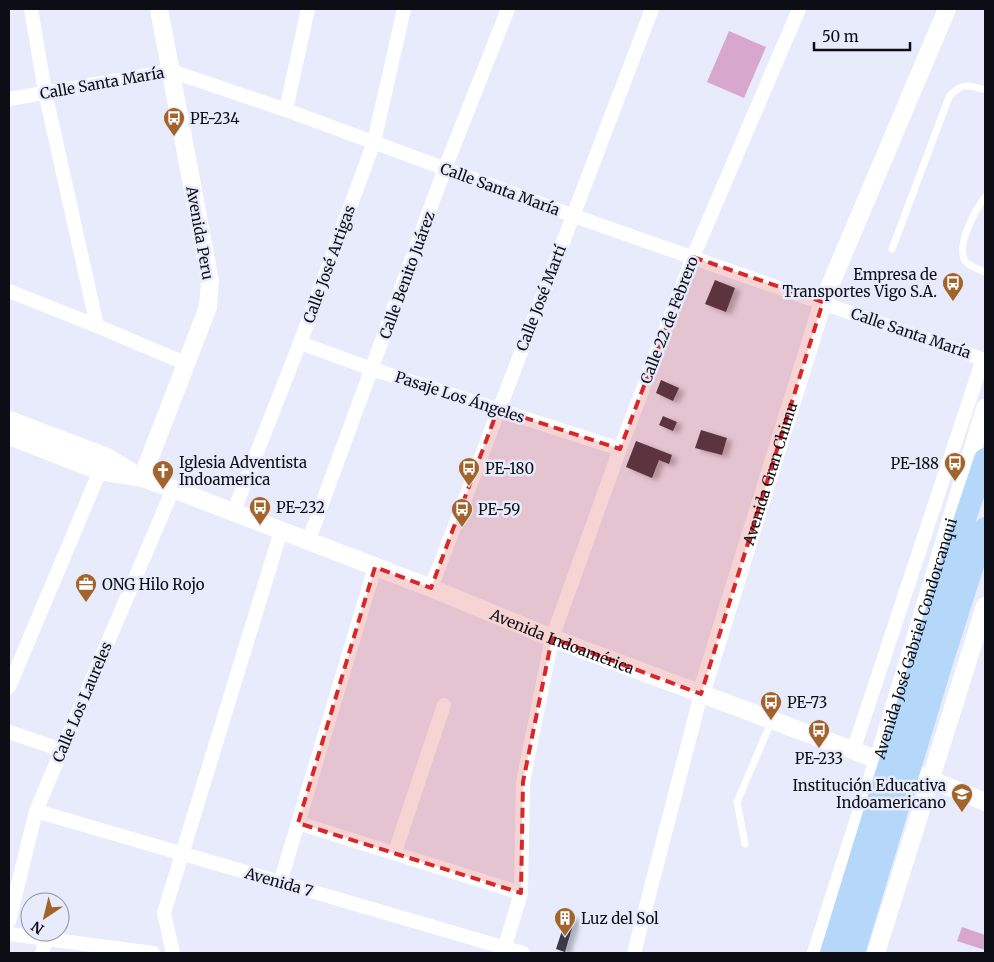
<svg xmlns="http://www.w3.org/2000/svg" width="994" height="962" font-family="Merriweather,serif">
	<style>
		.green { fill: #d8a7cd }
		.building { fill: #3e3746; filter: url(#shadow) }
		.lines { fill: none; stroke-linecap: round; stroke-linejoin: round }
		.service { stroke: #fff; stroke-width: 7 }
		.minor { stroke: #fff; stroke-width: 14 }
		.tertiary { stroke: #fff; stroke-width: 18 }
		.trunk { stroke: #b4d7fa; stroke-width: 22 }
		.marked { fill: #d62828; fill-opacity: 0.2; stroke: #d62828; stroke-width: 4; stroke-dasharray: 10 6; stroke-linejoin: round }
		.labels { text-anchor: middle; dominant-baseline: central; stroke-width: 5; stroke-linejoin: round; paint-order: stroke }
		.street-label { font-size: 15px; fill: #0d0e15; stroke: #e8ebfb }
		.poi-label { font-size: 15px; fill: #0d0e15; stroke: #e8ebfb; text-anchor: start }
	</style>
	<defs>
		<filter id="shadow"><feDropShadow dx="5.5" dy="3" stdDeviation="2.5" flood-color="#0004"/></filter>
	</defs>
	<rect width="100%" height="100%" fill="#e8ebfb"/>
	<path class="green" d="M 729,31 L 766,47 L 744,98 L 707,82 Z
		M 962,927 L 985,935 L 985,950 L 957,941 Z"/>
	<path class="building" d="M 715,280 L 735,288 L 726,312 L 705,304 Z
		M 661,380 L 679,388 L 673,401 L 656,393 Z
		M 663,416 L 677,422 L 673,431 L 659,425 Z
		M 701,430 L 727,438 L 722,455 L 695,448 Z
		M 636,441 L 672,455 L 669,464 L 659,460 L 652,478 L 626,467 Z
		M 567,915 L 575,918 L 565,952 L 556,949 Z"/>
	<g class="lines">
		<path class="service" d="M 985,197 C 976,209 953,250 967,263 C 972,267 980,270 985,272
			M 892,249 L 949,97 C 962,82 968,85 985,90
			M 745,844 L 737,802 L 772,720"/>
		<path class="minor" d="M 31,9 L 45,92 L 97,326
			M 9,99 L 171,71 L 286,110 L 574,216 L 985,360
			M 286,110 L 308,9
			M 9,291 L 97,326 L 187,364
			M 300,343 L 372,369 L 620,449
			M 233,513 L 300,343 L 374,142 L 404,9
			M 308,542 L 445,168 L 508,9
			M 431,588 L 652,9
			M 9,687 L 100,471
			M 9,732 L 62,750
			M 853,751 L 983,359
			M 36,811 L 523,953
			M 298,823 L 521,893
			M 395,852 L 444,705
			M 280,883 L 375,567
			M 9,921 L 36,811 L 173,489
			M 9,934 L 153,953
			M 42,953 L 46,939
			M 173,953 L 164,913 L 281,531
			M 503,953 L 521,893 L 523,782 L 552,638 L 620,449 L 693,257 L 799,9
			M 634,953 L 701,694"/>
		<g class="tertiary">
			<path d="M 9,420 L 107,457 L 133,473"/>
			<path id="s1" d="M 9,436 L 100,471 L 142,478 L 173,489 L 431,588 L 552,638 L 932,780 L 985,802"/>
			<path d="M 142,478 L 208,307 L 210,281 L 159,9"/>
			<path id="s2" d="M 701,694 L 823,302 L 947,9"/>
			<path id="s3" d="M 816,953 L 878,760 L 985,408"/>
			<path d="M 876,953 L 985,606"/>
		</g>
		<path class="trunk" d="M 831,953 L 958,540 L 985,459
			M 854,953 L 943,659 L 985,528"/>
	</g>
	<path class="marked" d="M 693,257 L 823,302 L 701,694 L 552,638 L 523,782 L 521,893 L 298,823 L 375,567 L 431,588 L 498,409 L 620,449 Z"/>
	<defs>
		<g id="bus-pin" transform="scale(1.125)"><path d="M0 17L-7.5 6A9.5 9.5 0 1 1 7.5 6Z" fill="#a3642c" stroke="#e8ebfb"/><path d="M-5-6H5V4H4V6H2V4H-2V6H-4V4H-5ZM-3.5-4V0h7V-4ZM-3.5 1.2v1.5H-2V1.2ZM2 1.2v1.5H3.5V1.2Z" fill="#fff"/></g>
		<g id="church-pin" transform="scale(1.125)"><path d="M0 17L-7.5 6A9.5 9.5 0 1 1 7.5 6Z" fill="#a3642c" stroke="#e8ebfb"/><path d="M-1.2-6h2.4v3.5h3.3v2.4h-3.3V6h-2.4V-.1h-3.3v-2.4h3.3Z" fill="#fff"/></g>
		<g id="office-pin" transform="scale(1.125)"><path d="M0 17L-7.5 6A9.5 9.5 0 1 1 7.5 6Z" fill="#a3642c" stroke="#e8ebfb"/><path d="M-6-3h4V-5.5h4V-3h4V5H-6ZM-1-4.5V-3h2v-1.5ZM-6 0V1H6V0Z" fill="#fff"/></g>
		<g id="school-pin" transform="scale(1.125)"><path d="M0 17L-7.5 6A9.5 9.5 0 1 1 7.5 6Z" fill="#a3642c" stroke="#e8ebfb"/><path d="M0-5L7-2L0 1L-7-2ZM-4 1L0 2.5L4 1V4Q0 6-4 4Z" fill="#fff"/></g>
		<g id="building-pin" transform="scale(1.125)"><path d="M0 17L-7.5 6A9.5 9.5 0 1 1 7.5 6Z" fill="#a3642c" stroke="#e8ebfb"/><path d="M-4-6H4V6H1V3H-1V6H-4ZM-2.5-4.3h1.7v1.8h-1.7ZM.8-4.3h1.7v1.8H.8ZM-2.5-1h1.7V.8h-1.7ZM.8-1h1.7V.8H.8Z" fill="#fff"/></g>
	</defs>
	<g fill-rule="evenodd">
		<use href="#bus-pin" x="174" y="118"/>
		<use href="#bus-pin" x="953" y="283"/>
		<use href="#bus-pin" x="955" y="463"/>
		<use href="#bus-pin" x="469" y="468"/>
		<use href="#church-pin" x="163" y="471"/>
		<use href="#bus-pin" x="260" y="507"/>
		<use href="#bus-pin" x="462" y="509"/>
		<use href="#office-pin" x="86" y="584"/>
		<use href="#bus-pin" x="771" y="702"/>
		<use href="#bus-pin" x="819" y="730"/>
		<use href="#school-pin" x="962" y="794"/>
		<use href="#building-pin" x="565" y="918"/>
	</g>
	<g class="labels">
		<g class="street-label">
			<text transform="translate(102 83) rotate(-10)">Calle Santa María</text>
			<text transform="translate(500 189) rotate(20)">Calle Santa María</text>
			<text transform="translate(200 233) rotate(80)">Avenida Peru</text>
			<text transform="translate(329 264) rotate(-70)">Calle José Artigas</text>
			<text transform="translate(407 275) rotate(-70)">Calle Benito Juárez</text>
			<text transform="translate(541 298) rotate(-69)">Calle José Martí</text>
			<text transform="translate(669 320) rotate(-69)">Calle 22 de Febrero</text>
			<text transform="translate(911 333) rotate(19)">Calle Santa María</text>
			<text transform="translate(460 397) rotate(18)">Pasaje Los Ángeles</text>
			<text stroke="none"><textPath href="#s2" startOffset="231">Avenida Gran Chimu</textPath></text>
			<text stroke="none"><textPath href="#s3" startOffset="330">Avenida José Gabriel Condorcanqui</textPath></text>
			<text stroke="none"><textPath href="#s1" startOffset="591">Avenida Indoamérica</textPath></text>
			<text transform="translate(82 702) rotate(-67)">Calle Los Laureles</text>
			<text transform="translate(279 882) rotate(16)">Avenida 7</text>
		</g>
		<g class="poi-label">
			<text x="190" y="118">PE-234</text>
			<text x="937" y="274" text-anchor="end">Empresa de<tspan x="937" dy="17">Transportes Vigo S.A.</tspan></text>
			<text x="179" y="462">Iglesia Adventista<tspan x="179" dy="17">Indoamerica</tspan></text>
			<text x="939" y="463" text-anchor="end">PE-188</text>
			<text x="485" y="468">PE-180</text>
			<text x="276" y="507">PE-232</text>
			<text x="478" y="509">PE-59</text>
			<text x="102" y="584">ONG Hilo Rojo</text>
			<text x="787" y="702">PE-73</text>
			<text x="819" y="758" text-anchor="middle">PE-233</text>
			<text x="946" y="785" text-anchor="end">Institución Educativa<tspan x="946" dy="17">Indoamericano</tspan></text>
			<text x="581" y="918">Luz del Sol</text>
		</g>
	</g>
	<rect width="994" height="962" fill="none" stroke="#0d0e15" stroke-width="20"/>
	<g transform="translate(45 917) rotate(215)"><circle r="24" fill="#e8ebfb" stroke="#90939f"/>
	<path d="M0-4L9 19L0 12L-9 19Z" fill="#a3642c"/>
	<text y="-8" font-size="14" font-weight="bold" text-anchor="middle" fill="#0d0e15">N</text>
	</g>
	<path d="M814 42v8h96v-8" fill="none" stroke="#0d0e15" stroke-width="2.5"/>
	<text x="822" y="42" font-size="15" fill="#0d0e15" stroke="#e8ebfb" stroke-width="4" paint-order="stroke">50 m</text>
</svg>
